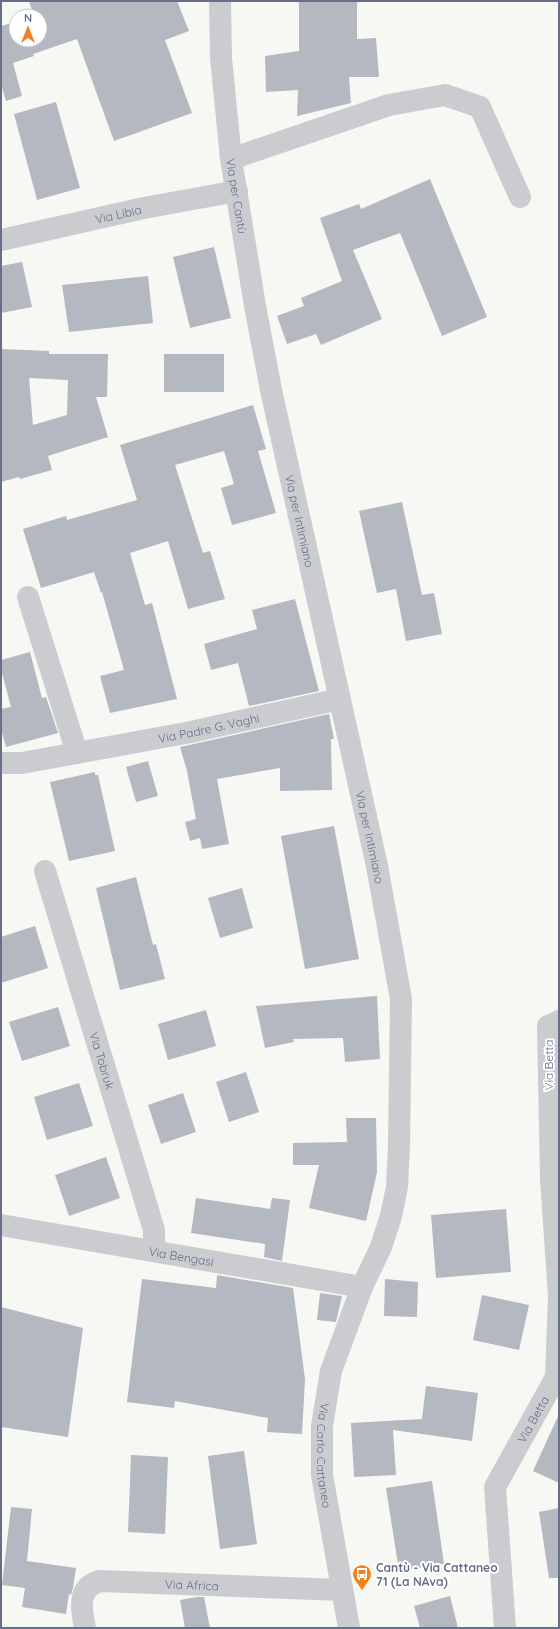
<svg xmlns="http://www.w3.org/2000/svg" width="560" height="1629" font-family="Quicksand,sans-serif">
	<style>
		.building { fill: #b4b8c1; fill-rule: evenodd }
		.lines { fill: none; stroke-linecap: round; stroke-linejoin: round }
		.minor { stroke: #caccd0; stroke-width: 22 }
		.labels { text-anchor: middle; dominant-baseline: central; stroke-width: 4; stroke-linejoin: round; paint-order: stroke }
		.street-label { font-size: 12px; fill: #656f88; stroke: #fff }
		.poi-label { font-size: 12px; font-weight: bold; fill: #656f88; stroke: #fff; text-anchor: start }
	</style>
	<rect width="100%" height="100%" fill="#f7f8f4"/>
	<path class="building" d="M 29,1 L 177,1 L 189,31 L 165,40 L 192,113 L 114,141 L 77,39 L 33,54 L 34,56 L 13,63 L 22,96 L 6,101 L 1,84 L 1,26 L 16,22 L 16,40 L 40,40 L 40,16 L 34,16 Z
		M 299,1 L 357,1 L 357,39 L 376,38 L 379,77 L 349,77 L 351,103 L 297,116 L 298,90 L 266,92 L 265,56 L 299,51 Z
		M 56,102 L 80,188 L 37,200 L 14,114 Z
		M 430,179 L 487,317 L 442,336 L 400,233 L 353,250 L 382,319 L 321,345 L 316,334 L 287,344 L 277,316 L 304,306 L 301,298 L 342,281 L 320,218 L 359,204 L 361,209 Z
		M 214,247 L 231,318 L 190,328 L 173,257 Z
		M 22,262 L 32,307 L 1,313 L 1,266 Z
		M 148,276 L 153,323 L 69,332 L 62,285 Z
		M 1,349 L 49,351 L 49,354 L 108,354 L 107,397 L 96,397 L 108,437 L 48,456 L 52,470 L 20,479 L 19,477 L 1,482 ZM 29,378 L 68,380 L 67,415 L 33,425 Z
		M 164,354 L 224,354 L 224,392 L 164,392 Z
		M 253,405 L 266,449 L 258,451 L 276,513 L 232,525 L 221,488 L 234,484 L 224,451 L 175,465 L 203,553 L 210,551 L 225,599 L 188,609 L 168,541 L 130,553 L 145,605 L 152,603 L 177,699 L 110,713 L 100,676 L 124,670 L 102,592 L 101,593 L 94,572 L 41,588 L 23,529 L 66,516 L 67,520 L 137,500 L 120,445 Z
		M 402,502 L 422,595 L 434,593 L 442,634 L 406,641 L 396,589 L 377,593 L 359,511 Z
		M 295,599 L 319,691 L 249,706 L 238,663 L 211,670 L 204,644 L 257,629 L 252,610 Z
		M 30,652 L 42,698 L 46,697 L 58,733 L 6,747 L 1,729 L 1,709 L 11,707 L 1,669 L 1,660 Z
		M 329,714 L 334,739 L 331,739 L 332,790 L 280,791 L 280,768 L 217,779 L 229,844 L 202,849 L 200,838 L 190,841 L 185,822 L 196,819 L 187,771 L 180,747 Z
		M 148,761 L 158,796 L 136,802 L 126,767 Z
		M 95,772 L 95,775 L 98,775 L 115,851 L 69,861 L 50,782 Z
		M 334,826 L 359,959 L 305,969 L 281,836 Z
		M 136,877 L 153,945 L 156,944 L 165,979 L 120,990 L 96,888 Z
		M 242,888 L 253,928 L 220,938 L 208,898 Z
		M 35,926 L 48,968 L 1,983 L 1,937 Z
		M 377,996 L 380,1059 L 345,1062 L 343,1038 L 293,1039 L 294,1042 L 265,1048 L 256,1006 Z
		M 58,1007 L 70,1046 L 22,1061 L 9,1022 Z
		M 206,1010 L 216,1046 L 168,1060 L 158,1024 Z
		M 246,1072 L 259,1112 L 229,1122 L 216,1082 Z
		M 79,1083 L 93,1126 L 47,1140 L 34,1097 Z
		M 183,1093 L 196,1132 L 161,1144 L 148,1105 Z
		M 346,1118 L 376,1118 L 377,1172 L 366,1221 L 309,1208 L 319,1165 L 293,1165 L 293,1143 L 347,1142 Z
		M 106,1157 L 120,1198 L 69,1216 L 55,1175 Z
		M 196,1198 L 270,1209 L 272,1198 L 290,1200 L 282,1261 L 264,1257 L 265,1244 L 191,1233 Z
		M 506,1209 L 511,1272 L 436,1278 L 431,1215 Z
		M 217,1275 L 293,1288 L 305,1379 L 302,1434 L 267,1432 L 268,1418 L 175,1401 L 174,1408 L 127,1402 L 142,1279 L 216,1288 Z
		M 385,1279 L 418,1282 L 417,1317 L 384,1316 Z
		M 320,1293 L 342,1296 L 336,1322 L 317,1320 Z
		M 482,1295 L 529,1305 L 519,1350 L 473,1340 Z
		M 1,1307 L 83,1328 L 68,1437 L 1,1427 Z
		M 426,1386 L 478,1393 L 472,1441 L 393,1430 L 396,1475 L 354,1477 L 351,1423 L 422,1419 Z
		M 559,1414 L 559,1483 L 533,1471 Z
		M 244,1451 L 257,1544 L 220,1549 L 208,1456 Z
		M 131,1455 L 168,1457 L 165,1534 L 128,1532 Z
		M 432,1481 L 444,1564 L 399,1571 L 386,1488 Z
		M 11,1507 L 32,1509 L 27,1561 L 76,1568 L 73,1588 L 71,1595 L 69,1594 L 66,1614 L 22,1607 L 25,1588 L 2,1585 Z
		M 559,1508 L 559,1578 L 549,1578 L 539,1512 Z
		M 450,1596 L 458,1628 L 420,1628 L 414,1606 Z
		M 197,1597 L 204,1597 L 210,1628 L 185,1628 L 180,1600 Z"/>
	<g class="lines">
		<g class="minor">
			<path id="s1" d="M 220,1 L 221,58 L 231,159 L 255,306 L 271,390 L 377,866 L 401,999 L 399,1146 L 397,1187 L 391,1216 L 381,1247 L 362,1287 L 331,1371 L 322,1426 L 322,1475 L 349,1628"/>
			<path d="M 231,159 L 389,105 L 445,95 L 480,107 L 520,197"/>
			<path id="s2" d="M 1,240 L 144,208 L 237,191"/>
			<path d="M 28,597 L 77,753"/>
			<path id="s3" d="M 1,763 L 22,763 L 191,732 L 340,699"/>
			<path id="s4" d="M 45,871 L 154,1230 L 154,1250"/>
			<path id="s5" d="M 1,1225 L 362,1287"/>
			<path id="s6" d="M 85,1628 C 81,1609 77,1587 100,1581 L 341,1590"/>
			<path id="s7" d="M 505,1628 L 495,1487 L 556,1377 L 559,1296 L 551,1179 L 548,1026 L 559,1021"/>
		</g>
	</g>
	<defs>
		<g id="bus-pin" transform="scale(1)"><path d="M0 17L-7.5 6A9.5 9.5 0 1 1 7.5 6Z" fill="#ef831d" stroke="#fff"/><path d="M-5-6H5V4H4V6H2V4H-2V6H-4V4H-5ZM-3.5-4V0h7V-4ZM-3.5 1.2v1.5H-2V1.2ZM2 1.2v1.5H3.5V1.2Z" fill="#fff"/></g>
	</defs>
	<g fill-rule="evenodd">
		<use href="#bus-pin" x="362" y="1574"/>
	</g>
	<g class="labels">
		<g class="street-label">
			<text stroke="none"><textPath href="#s1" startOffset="196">Via per Cantù</textPath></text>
			<text stroke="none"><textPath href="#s2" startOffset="120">Via Libia</textPath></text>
			<text stroke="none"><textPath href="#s1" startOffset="527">Via per Intimiano</textPath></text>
			<text stroke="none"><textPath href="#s3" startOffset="211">Via Padre G. Vaghi</textPath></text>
			<text stroke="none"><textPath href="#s1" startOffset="851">Via per Intimiano</textPath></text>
			<text stroke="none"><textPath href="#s4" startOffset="198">Via Tobruk</textPath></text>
			<text transform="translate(548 1065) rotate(-90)">Via Betta</text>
			<text stroke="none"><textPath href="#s5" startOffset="183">Via Bengasi</textPath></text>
			<text stroke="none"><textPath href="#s7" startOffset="219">Via Betta</textPath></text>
			<text stroke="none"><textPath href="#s1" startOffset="1485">Via Carlo Cattaneo</textPath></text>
			<text stroke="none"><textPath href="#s6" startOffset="148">Via Africa</textPath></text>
		</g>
		<g class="poi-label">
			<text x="376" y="1567">Cantù - Via Cattaneo<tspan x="376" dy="14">71 (La NAva)</tspan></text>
		</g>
	</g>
	<rect width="560" height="1629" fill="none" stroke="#656f88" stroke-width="4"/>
	<g transform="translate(28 28)"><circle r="19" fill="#ffffff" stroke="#c1c5cf"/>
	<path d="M0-3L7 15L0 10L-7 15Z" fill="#ef831d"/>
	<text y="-6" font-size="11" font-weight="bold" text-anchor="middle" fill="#656f88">N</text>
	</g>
</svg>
